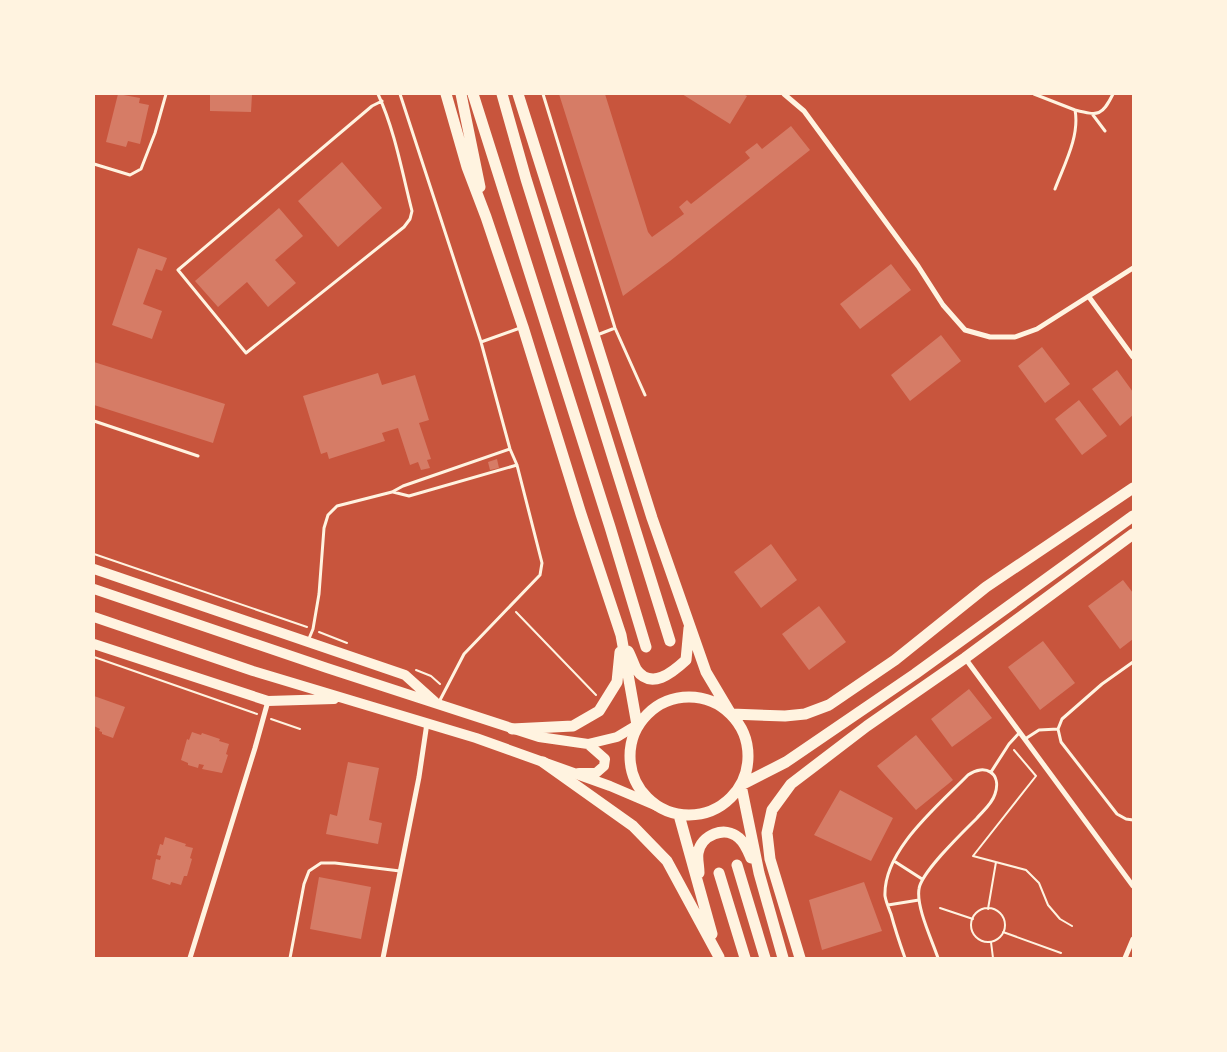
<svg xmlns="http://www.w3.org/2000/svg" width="1227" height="1052" font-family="Jost,sans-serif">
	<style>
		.building { fill: #d67c66 }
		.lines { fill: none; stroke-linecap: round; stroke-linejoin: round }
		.path { stroke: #fff3e0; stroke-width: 2 }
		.service { stroke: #fff3e0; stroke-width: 3 }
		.minor { stroke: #fff3e0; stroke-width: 5 }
		.primary { stroke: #fff3e0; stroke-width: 10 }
		.trunk { stroke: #fff3e0; stroke-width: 11 }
	</style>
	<rect width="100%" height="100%" fill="#c8553d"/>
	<path class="building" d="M 118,94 L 140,98 L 139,103 L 149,105 L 140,144 L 128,141 L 126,147 L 106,142 Z
		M 210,94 L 252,94 L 251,112 L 210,111 Z
		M 559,94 L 605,94 L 648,232 L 652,237 L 684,214 L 679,207 L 687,200 L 691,204 L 750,158 L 745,152 L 757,143 L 762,149 L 791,126 L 810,150 L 670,261 L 623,296 Z
		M 682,94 L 743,94 L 747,96 L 730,124 Z
		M 342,162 L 382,208 L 338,247 L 298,201 Z
		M 279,208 L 303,236 L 275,260 L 296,283 L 268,307 L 247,282 L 218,307 L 195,281 Z
		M 138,248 L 167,258 L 162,271 L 156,269 L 143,304 L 162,311 L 152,339 L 112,325 Z
		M 891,264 L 911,290 L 860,329 L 840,304 Z
		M 941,335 L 961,361 L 910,401 L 891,375 Z
		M 1042,347 L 1070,384 L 1045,403 L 1018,366 Z
		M 94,362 L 225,404 L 213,443 L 94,405 Z
		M 1117,370 L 1133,392 L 1133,415 L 1120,426 L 1092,389 Z
		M 378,373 L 382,385 L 415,375 L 429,420 L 419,423 L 431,459 L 427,460 L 430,468 L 421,470 L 418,462 L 410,465 L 398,428 L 382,433 L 385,441 L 329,459 L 327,452 L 321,454 L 303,396 Z
		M 1079,400 L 1107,436 L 1082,455 L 1055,419 Z
		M 497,459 L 499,468 L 490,470 L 488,462 Z
		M 771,544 L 797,580 L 761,608 L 734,572 Z
		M 1123,580 L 1133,593 L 1133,639 L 1120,649 L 1088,606 Z
		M 819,606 L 846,642 L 809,670 L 782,634 Z
		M 1043,641 L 1075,683 L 1040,710 L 1008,667 Z
		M 969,689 L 992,718 L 952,747 L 931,719 Z
		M 94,696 L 125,707 L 113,738 L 102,734 L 102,732 L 99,731 L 100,729 L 94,726 Z
		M 192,732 L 201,735 L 202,733 L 220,739 L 219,741 L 229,744 L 226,754 L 228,755 L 222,773 L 202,769 L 204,765 L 199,764 L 198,768 L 188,765 L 188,763 L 181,760 L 187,739 L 189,740 Z
		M 916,735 L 953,780 L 916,810 L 877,766 Z
		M 348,762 L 379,768 L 369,820 L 382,823 L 378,844 L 326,834 L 330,814 L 337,816 Z
		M 840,790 L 893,818 L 871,861 L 814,835 Z
		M 165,837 L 186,844 L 185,846 L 193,848 L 190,858 L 192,859 L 187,876 L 184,876 L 181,885 L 171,882 L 170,885 L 152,879 L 156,859 L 160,860 L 161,856 L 157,855 L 160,844 L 163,845 Z
		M 319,877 L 371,887 L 361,939 L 310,929 Z
		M 864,882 L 882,931 L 822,950 L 809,900 Z"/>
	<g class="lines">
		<path class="path" d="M 94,554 L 307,627
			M 516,612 L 596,695
			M 319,632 L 347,643
			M 94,657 L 257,714
			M 416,670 L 431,676 L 440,684
			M 271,719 L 300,729
			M 1014,750 L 1036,776 L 973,856 L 1026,870 L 1039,883 L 1048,905 L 1060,919 L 1072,926
			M 940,908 L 973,919
			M971 925a17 17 0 1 1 34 0a17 17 0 1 1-34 0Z
			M 988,909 L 996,862
			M 1003,932 L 1061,953
			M 991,942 L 993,958"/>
		<path class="service" d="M 378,94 C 395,131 402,172 412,211 L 410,219 L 404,227 L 246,353 L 178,270 L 372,106 L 382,101
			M 400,94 L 481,342 L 510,449 L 517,465 L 542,563 L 540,575 L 464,654 L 439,702
			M 543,94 L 615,328 L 645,395
			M 1034,94 L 1075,110 C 1080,136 1064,165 1055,189
			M 1075,110 C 1099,116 1102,116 1113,94
			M 1093,115 L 1105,131
			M 94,164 L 130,175 L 141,169 L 155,133 L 166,94
			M 597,335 L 615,328
			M 481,342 L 520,328
			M 94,421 L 198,456
			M 393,492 L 409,496 L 517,465
			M 308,641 L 313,629 L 319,594 L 324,528 L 328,515 L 337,506 L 392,492 L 403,486 L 510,449
			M 1133,662 L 1102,684 L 1062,719 L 1058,729 L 1061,742 L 1117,814 L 1126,819 L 1133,820
			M 1025,739 L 1039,730 L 1058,729
			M 991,772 L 1009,744 L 1020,732
			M 894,861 L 922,879
			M 888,905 L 919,900
			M 290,958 L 304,884 L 309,871 L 321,863 L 335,863 L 400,871
			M 905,958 C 900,944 895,929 891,914 C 889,909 886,902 885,896 C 883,850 939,805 968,775 C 985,763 1002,773 995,794 C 992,804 983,811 977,818 C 964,831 921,872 919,889 C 916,907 932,940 938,958"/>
		<path class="minor" d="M 784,94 L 804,111 L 918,266 L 943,305 L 965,330 L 990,337 L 1015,337 L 1037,329 L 1133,268
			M 1089,297 L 1133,357
			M 965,658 L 1133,886
			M 190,958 L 255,748 L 268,701
			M 383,958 L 419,777 L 427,723
			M 1125,958 L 1133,939"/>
		<path class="primary" d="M 94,569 L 405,675 L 435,702
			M 94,589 L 327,668 L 539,737 L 588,744 L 617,737 L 637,725
			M 94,617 L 253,671 L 476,738 L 610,786 L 657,806
			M 94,644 L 268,701 L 334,699
			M 579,773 L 596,773 L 604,766 L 605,759 L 588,744"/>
		<path class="trunk" d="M 446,94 L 467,167 L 486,217 L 523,327 L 581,514 L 621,635 L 637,725
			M 461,94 L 480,187
			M 473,94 L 610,527 L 646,647
			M 502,94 L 526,179 L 670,641
			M 518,94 L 652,518 L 706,672 L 731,714 L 785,716 L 805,714 L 829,705 L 895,660 L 986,587 L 1133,488
			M 628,651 C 631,656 633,663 636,669 C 651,691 673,672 686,660 L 689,628
			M630 756a59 59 0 1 1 118 0a59 59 0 1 1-118 0Z
			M 512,729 L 573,726 L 599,711 L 617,682 L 620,652
			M 543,762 L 633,826 L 667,861 L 719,957
			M 679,815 L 712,934
			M 737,865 L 765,958
			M 699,873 C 699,866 697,859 698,853 C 701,835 725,825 739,838 C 745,843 748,851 751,858
			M 719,873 L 745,958
			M 783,958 L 759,873 L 741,785 L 786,762 L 915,674 L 1133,516
			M 800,958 L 770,859 L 767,833 L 772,810 L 791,784 L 867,726 L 965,658 L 1133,534"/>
	</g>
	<rect width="1227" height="1052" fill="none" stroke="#fff3e0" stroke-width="190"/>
</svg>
